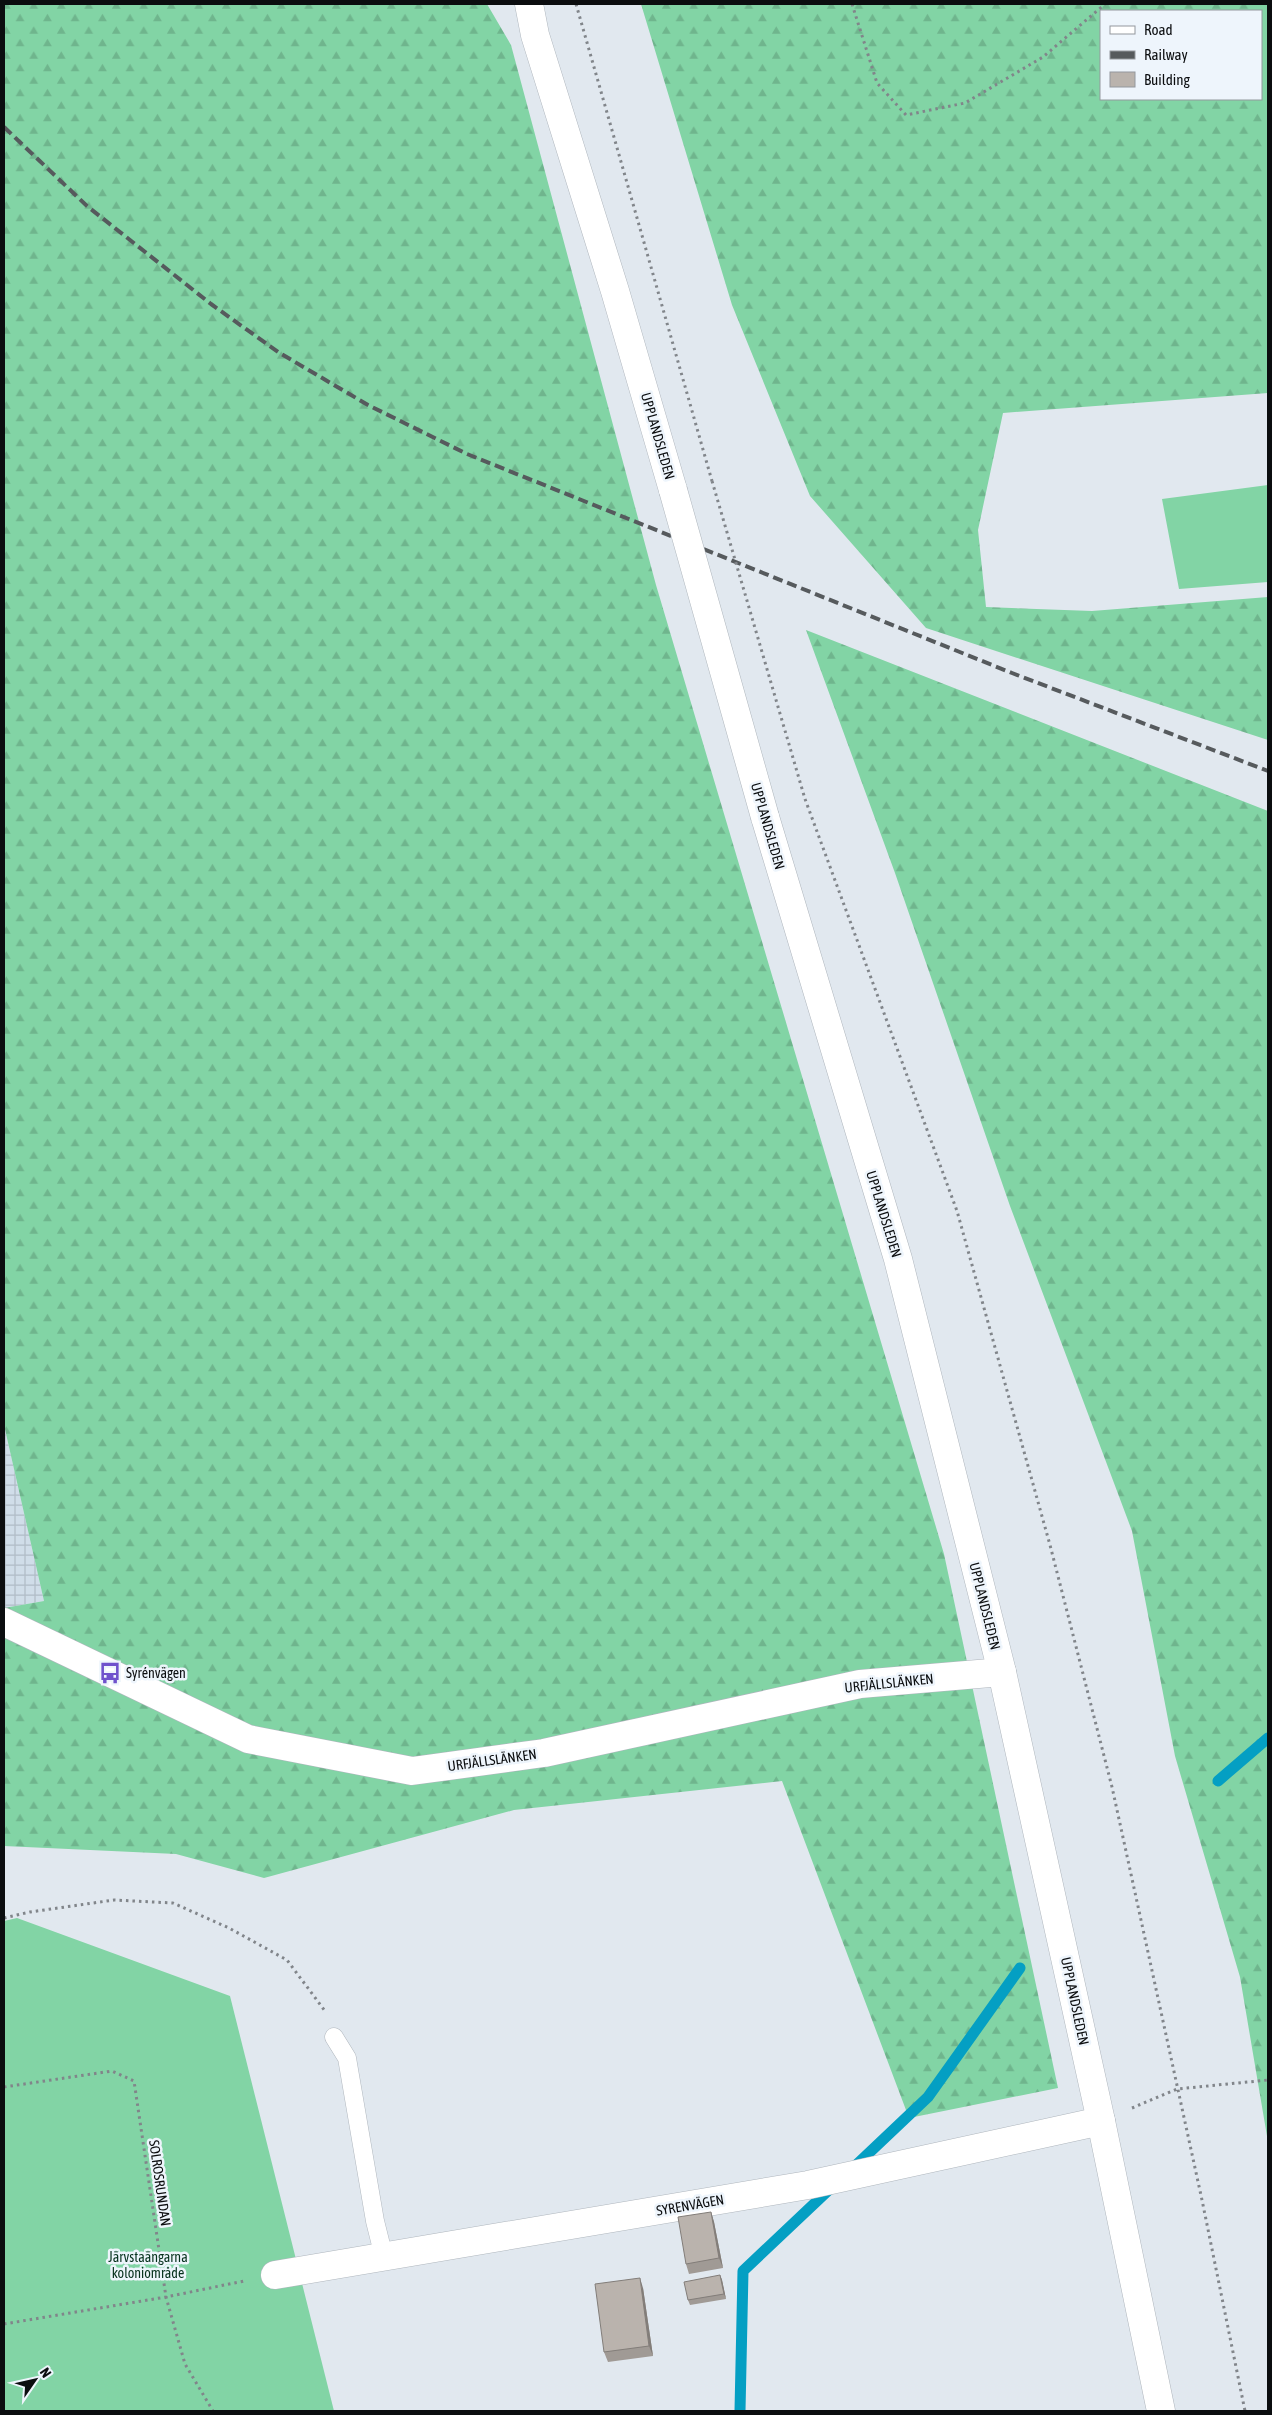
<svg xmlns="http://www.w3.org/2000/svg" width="1272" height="2415" font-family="'Asap Condensed',sans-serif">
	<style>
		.industrial { fill: url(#industrial-grid) }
		.forest { fill: url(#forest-firs); fill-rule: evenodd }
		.garden { fill: #82d4a5 }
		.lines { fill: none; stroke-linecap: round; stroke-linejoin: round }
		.stream { stroke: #049fc3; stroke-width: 11 }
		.lane-casing { stroke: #afb6bd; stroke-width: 19 }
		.street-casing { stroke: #afb6bd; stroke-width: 29 }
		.secondary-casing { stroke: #afb6bd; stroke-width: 29 }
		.path { stroke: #81858a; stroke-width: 3; stroke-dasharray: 2.5 4; stroke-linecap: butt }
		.lane { stroke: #fff; stroke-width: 18 }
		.street { stroke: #fff; stroke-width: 28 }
		.secondary { stroke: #fff; stroke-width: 28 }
		.rail { stroke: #565a5d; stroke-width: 4; stroke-dasharray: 10 5; stroke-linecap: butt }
		.secondary-bridge-casing { stroke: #afb6bd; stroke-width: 29; stroke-linecap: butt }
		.path-bridge { stroke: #81858a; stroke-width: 3; stroke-dasharray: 2.5 4; stroke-linecap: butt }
		.secondary-bridge { stroke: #fff; stroke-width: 28 }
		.wall { fill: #a09a95 }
		.shaded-wall { fill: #827d79 }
		.building { fill: #bab3ad; stroke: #827d79 }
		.labels { text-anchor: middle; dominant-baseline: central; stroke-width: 5; stroke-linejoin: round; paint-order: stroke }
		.street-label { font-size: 14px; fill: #0b0d0f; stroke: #eef5fc }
		.poi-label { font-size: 14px; fill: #0b0d0f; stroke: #eef5fc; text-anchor: start }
		.park-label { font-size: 14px; fill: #07321e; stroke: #eef5fc }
	</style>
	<defs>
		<pattern id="industrial-grid" width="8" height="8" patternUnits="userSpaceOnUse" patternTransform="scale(1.25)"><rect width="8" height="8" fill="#d0dde9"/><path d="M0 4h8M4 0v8" fill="none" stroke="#b1bcc7"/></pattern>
		<pattern id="forest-firs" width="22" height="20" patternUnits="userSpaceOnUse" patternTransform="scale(1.25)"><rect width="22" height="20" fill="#82d4a5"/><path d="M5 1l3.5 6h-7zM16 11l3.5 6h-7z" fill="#6fb58d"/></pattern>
	</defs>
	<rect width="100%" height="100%" fill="#e1e8ef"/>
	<path class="industrial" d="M 4,1425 L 44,1601 L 4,1608 Z"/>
	<path class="forest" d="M 4,4 L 487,4 L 511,45 L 656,585 L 944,1554 L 1058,2088 L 909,2118 L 782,1781 L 514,1810 L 264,1878 L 176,1854 L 4,1846 L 4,1608 L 44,1601 L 4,1425 Z
		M 641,4 L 1268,4 L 1268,393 L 1003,413 L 978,530 L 986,607 L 1092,611 L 1268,597 L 1268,740 L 926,628 L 810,496 L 732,305 ZM 1101,11 L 1261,11 L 1261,99 L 1101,99 Z
		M 806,630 L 1268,811 L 1268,2142 L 1240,1977 L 1175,1756 L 1132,1531 L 1010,1206 L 895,873 Z"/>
	<path class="garden" d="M 1268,485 L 1268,582 L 1179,589 L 1162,499 Z
		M 17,1918 L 230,1996 L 334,2411 L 4,2411 L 4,1921 Z"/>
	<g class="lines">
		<path class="stream" d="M 1218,1781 L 1268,1738
			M 852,2169 L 928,2097 L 1020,1968
			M 740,2411 L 743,2271 L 834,2185"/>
		<g class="lane-casing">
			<path id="lane" d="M 334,2037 L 347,2058 L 375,2221 L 384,2257"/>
		</g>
		<g class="street-casing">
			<path id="street" d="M 4,1622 L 248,1739 L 412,1771 L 544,1753 L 860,1684 L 1002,1672
				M 275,2275 L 808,2185 L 1101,2121"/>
		</g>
		<g class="secondary-casing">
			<path id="secondary" d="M 529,4 L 535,35 L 615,291 L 673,490
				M 765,817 L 898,1259 L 1002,1672 L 1101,2121 L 1161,2411"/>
		</g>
		<path class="path" d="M 576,4 L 712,481
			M 852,4 L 877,83 L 906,115 L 965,103 L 1043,57 L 1105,4
			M 805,799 L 957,1211 L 1050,1545 L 1112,1787 L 1202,2200 L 1245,2411
			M 4,1918 L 30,1912 L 114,1900 L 173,1903 L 229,1928 L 287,1960 L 325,2011
			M 4,2087 L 112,2071 L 134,2081 L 166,2297 L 185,2364 L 213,2411
			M 1132,2108 L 1177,2089 L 1268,2080
			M 4,2324 L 166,2297 L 244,2281"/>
		<use href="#lane" class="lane"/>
		<use href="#street" class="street"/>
		<use href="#secondary" class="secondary"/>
		<path class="rail" d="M 4,127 L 87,206 L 211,304 L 278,352 L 368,405 L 467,454 L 1012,673 L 1268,771"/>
		<g class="secondary-bridge-casing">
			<path id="secondary-bridge" d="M 673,490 L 765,817"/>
		</g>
		<path class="path-bridge" d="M 712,481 L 805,799"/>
		<use href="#secondary-bridge" class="secondary-bridge"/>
	</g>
	<path class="wall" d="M 711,2212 L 714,2222 L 723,2268 L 689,2274 L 686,2264 Z
		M 720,2275 L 722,2280 L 726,2299 L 690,2305 L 688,2300 Z
		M 643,2288 L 653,2356 L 608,2362 L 604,2352 Z"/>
	<path class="shaded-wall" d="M 711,2212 L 714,2222 L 723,2268 L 719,2258 Z
		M 720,2275 L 722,2280 L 726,2299 L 724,2294 Z
		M 640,2278 L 643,2288 L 653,2356 L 649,2346 Z"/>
	<path class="building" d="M 711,2212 L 719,2258 L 686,2264 L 678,2217 Z
		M 720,2275 L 724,2294 L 688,2300 L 684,2282 Z
		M 640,2278 L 649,2346 L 604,2352 L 595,2284 Z"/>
	<defs>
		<g id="bus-bare" transform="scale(1.725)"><path d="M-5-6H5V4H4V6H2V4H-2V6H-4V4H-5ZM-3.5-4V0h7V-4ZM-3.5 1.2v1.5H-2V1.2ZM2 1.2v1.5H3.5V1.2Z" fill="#6f52cc" stroke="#eef5fc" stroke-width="2.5" paint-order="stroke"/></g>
	</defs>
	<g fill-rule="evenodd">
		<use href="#bus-bare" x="110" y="1673"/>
	</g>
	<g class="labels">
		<g class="street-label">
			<text transform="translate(658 436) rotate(74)">UPPLANDSLEDEN</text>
			<text transform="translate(768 826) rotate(74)">UPPLANDSLEDEN</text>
			<text transform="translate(884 1214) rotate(73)">UPPLANDSLEDEN</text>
			<text transform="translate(985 1606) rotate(76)">UPPLANDSLEDEN</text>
			<text transform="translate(889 1683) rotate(-6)">URFJÄLLSLÄNKEN</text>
			<text transform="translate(492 1760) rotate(-8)">URFJÄLLSLÄNKEN</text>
			<text transform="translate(1075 2001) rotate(78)">UPPLANDSLEDEN</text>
			<text transform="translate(160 2183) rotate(82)">SOLROSRUNDAN</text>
			<text transform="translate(690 2205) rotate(-10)">SYRENVÄGEN</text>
		</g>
		<g class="poi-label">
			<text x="126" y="1673">Syrénvägen</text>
		</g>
		<g class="park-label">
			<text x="148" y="2257">Järvstaängarna<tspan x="148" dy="16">koloniområde</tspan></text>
		</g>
	</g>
	<rect width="1272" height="2415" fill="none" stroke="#0b0d0f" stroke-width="10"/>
	<rect x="1100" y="10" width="162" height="90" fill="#eef5fc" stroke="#93989d"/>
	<rect x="1110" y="26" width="25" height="8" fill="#ffffff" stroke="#93989d"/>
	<text x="1144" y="35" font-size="15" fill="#0b0d0f">Road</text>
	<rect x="1110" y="51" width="25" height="8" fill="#565a5d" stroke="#93989d"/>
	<text x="1144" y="60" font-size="15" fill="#0b0d0f">Railway</text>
	<rect x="1110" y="72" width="25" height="15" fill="#bab3ad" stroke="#93989d"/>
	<text x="1144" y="85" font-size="15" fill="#0b0d0f">Building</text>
	<g transform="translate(35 2380) rotate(56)" stroke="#eef5fc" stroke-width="4" paint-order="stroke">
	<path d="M0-4L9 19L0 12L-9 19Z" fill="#0b0d0f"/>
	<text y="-8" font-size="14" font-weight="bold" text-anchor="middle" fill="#0b0d0f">N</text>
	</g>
</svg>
